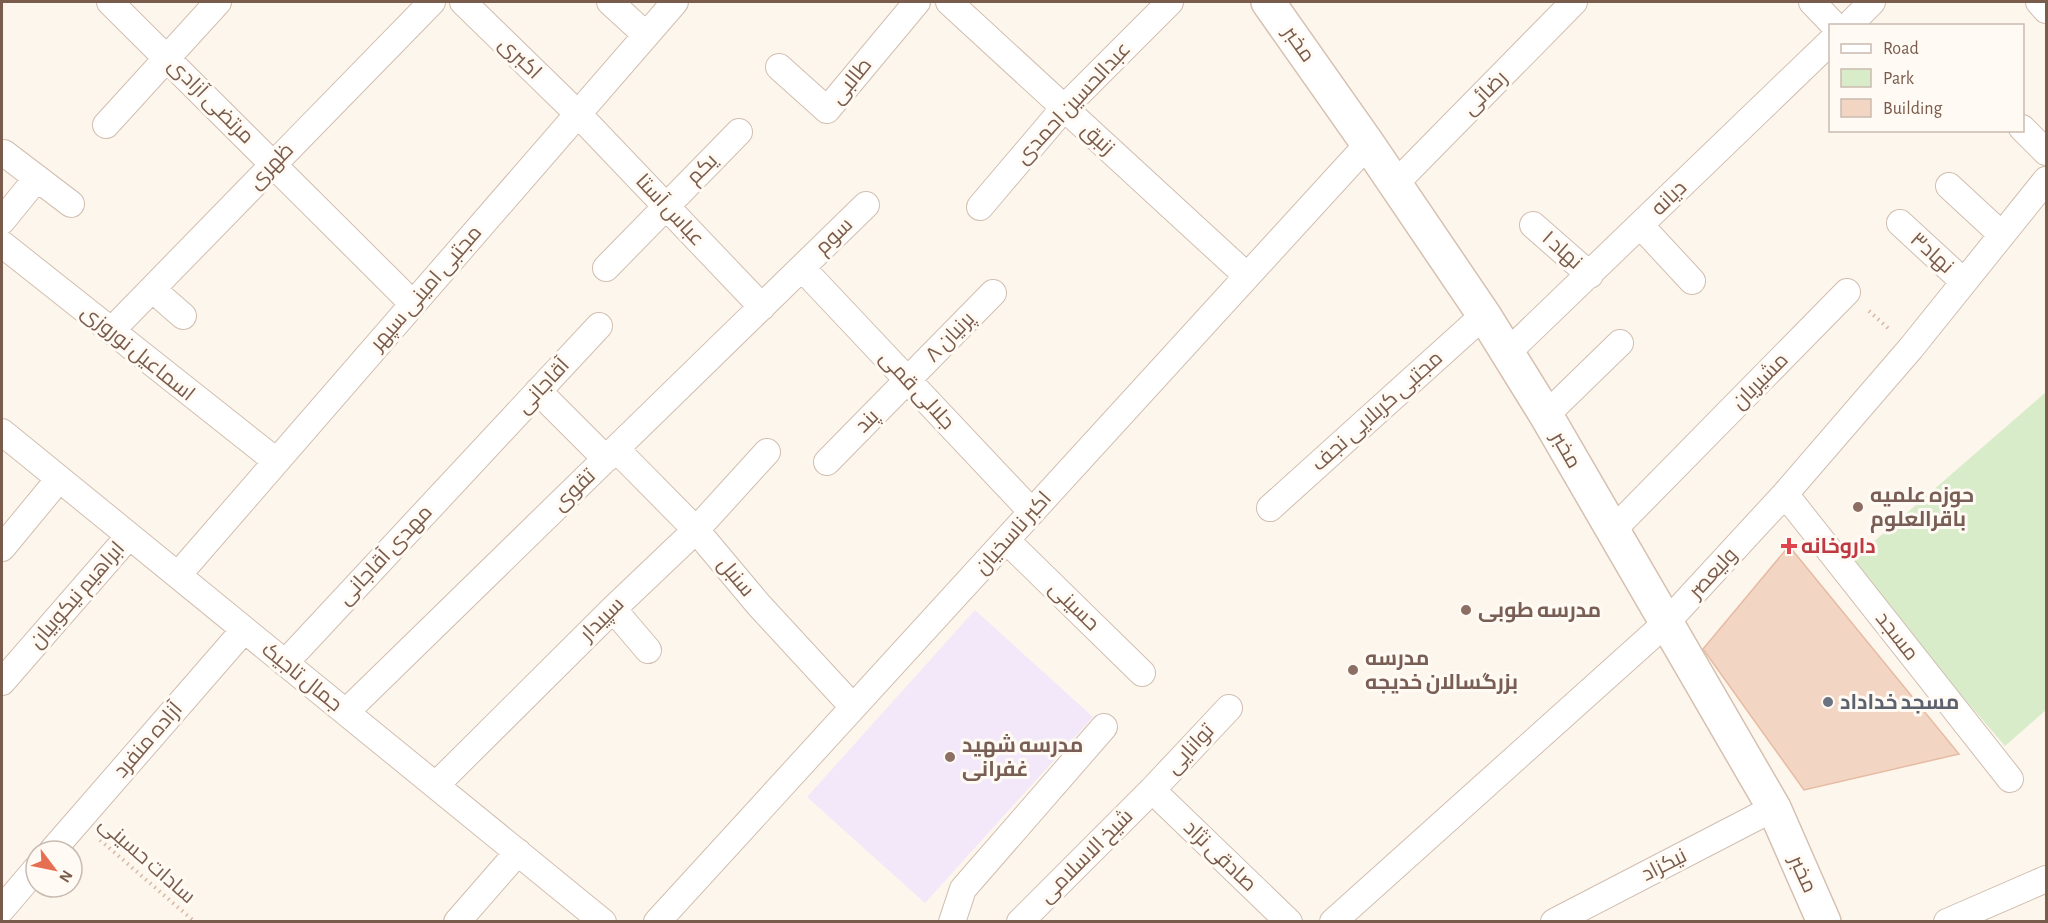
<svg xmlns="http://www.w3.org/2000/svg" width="2048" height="923" font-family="'Alegreya Sans',Cairo,sans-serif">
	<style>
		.education { fill: #f3e8fa }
		.green { fill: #d8ecc9 }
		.building { fill: #f3d5c3; stroke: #e6bba3; stroke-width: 1.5 }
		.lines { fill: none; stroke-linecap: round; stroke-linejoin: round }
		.street-casing { stroke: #d1beb0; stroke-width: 28 }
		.secondary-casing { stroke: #d6c0b0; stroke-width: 36 }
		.path { stroke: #d9b8a5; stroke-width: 4; stroke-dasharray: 1.5 4.5; stroke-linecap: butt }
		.street { stroke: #fff; stroke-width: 26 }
		.secondary { stroke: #fff; stroke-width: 33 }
		.education-dot { fill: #8d6e63; stroke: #fffaf3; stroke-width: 2 }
		.health-dot { fill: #e0444e; stroke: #fffaf3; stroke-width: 2 }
		.worship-dot { fill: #6b7280; stroke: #fffaf3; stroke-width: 2 }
		.labels { text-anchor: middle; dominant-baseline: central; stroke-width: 6; stroke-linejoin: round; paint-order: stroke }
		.street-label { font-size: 21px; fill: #7a5c4d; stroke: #fffaf3 }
		.education-label { font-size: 21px; font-weight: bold; fill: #785e54; stroke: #fffaf3; text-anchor: start }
		.health-label { font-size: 21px; font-weight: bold; fill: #be3a42; stroke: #fffaf3; text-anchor: start }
		.worship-label { font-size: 21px; font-weight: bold; fill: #5b616d; stroke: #fffaf3; text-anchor: start }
	</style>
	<rect width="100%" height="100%" fill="#fdf6ec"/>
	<path class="education" d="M 975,610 L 1093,717 L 925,903 L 807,797 Z"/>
	<path class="green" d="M 2046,392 L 2046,710 L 2005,746 L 1848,564 Z"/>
	<path class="building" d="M 1789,546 L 1959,754 L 1804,790 L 1703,649 Z"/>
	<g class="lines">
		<g class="street-casing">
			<path id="street" d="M 110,2 L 413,304
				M 463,2 L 578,114 L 762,307
				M 610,2 L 646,35
				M 949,2 L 1247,276
				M 1812,2 L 1835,26
				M 2039,2 L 2046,10
				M 1848,26 L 1872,2
				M 779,67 L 827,110 L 917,2
				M 106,125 L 218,2
				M 2022,128 L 2046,152
				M 4,153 L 71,204
				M 1395,184 L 1574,2
				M 1949,186 L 2002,235
				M 980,207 L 1064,108 L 1170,2
				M 2,221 L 37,178
				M 1900,223 L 1964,282
				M 1533,225 L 1590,275
				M 1641,226 L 1692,281
				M 2,244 L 276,461
				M 606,268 L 739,132
				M 802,268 L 1032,512
				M 152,289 L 183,316
				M 111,331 L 432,2
				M 1507,353 L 1830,42
				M 538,391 L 606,459
				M 1546,415 L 1620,343
				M 2,432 L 603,922
				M 616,449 L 696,530 L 758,604 L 853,707
				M 827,462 L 993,293
				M 1785,494 L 2010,779
				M 1270,508 L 1484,315
				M 1613,530 L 1847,292
				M 1006,540 L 1142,673
				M 2,548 L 59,479
				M 178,575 L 675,2
				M 613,609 L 648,650
				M 285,663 L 599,326
				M 2,682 L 129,536
				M 346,712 L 866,205
				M 436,785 L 613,609 L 696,530 L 767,452
				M 1152,790 L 1289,922
				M 52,851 L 244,630
				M 2,909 L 36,869
				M 457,922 L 518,852
				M 657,922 L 1368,144
				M 952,922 L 963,889 L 1104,727
				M 1020,922 L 1152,790 L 1229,708
				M 1333,922 L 1666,623 L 1785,494 L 1911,348 L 2046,180
				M 1554,922 L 1774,808
				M 1947,922 L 2046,879"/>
		</g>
		<g class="secondary-casing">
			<path id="secondary" d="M 1268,2 L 1368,144 L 1484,315 L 1546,415 L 1774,808 L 1824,922"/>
		</g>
		<path class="path" d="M 1869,311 L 1890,330
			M 100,840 L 195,922"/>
		<use href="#street" class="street"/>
		<use href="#secondary" class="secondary"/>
	</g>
	<g class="education-dot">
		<circle cx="1858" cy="507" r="6"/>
		<circle cx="1466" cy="610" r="6"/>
		<circle cx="1353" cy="670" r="6"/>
		<circle cx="950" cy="757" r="6"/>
	</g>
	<path class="health-dot" d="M1786 537h6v6h6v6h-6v6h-6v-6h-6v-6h6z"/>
	<circle class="worship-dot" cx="1828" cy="702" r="6"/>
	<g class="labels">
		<g class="street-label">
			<text transform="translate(1299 44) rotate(55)">مخبر</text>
			<text transform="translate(520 58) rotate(44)">اکبری</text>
			<text transform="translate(851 81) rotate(-51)">طالبی</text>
			<text transform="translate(1485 93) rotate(-45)">رضائی</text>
			<text transform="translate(211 101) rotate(45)">مرتضی آزادی</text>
			<text transform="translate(1073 103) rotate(-47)">عبدالحسین احمدی</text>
			<text transform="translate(1098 139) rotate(43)">زنبق</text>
			<text transform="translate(271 166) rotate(-46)">ظهری</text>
			<text transform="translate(702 169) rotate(-45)">یکم</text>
			<text transform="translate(1669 198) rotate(-44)">دیانه</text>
			<text transform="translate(670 210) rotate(47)">عباس آستا</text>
			<text transform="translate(834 236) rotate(-44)">سوم</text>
			<text transform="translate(1562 250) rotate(42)">نهاد ۱</text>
			<text transform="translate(1932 253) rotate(42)">نهاد۳</text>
			<text transform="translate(426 288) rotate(-49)">مجتبی امینی سپهر</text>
			<text transform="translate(950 337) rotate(-46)">پرنیان ۸</text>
			<text transform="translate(138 353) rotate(39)">اسماعیل نوروزی</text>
			<text transform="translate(1760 381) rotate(-45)">مشیریان</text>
			<text transform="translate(543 386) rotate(-47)">آقاجانی</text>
			<text transform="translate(917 390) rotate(47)">جلالی قمی</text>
			<text transform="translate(1377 411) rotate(-42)">مجتبی کربلایی نجف</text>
			<text transform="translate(867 421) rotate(-45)">پند</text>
			<text transform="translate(1566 450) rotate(60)">مخبر</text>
			<text transform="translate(574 490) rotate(-44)">تقوی</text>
			<text transform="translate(1013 533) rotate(-48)">اکبر ناسخیان</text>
			<text transform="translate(385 555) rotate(-47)">مهدی آقاجانی</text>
			<text transform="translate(1713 573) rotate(-47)">ولیعصر</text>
			<text transform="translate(736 577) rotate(50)">سنبل</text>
			<text transform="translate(77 595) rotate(-49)">ابراهیم نیکوبیان</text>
			<text transform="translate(1074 606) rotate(44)">حسینی</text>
			<text transform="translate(602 619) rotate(-45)">سپیدار</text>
			<text transform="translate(1897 636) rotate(52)">مسجد</text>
			<text transform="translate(302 677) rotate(39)">جمال تاجیک</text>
			<text transform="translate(148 740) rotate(-49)">آزاده منفرد</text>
			<text transform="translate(1190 749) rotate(-47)">توانایی</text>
			<text transform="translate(1086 856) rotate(-45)">شیخ الاسلامی</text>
			<text transform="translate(1220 856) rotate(44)">صادقی نژاد</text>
			<text transform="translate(147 860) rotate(41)">سادات حسینی</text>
			<text transform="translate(1664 865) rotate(-27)">نیکزاد</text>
			<text transform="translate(1803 874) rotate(66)">مخبر</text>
		</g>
		<g class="education-label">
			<text x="1870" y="495">حوزه علمیه<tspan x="1870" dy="24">باقرالعلوم</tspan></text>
			<text x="1478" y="610">مدرسه طوبی</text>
			<text x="1365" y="658">مدرسه<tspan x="1365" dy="24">بزرگسالان خدیجه</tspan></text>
			<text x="962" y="745">مدرسه شهید<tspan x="962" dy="24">غفرانی</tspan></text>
		</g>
		<g class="health-label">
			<text x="1801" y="546">داروخانه</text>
		</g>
		<g class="worship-label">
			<text x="1840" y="702">مسجد خداداد</text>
		</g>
	</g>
	<rect width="2048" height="923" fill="none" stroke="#7a5c4d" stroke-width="6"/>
	<rect x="1829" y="24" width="195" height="108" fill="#fffaf3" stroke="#cabbb1" stroke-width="1.5"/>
	<rect x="1841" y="44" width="30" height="9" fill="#ffffff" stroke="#cabbb1" stroke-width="1.5"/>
	<text x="1883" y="54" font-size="18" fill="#7a5c4d">Road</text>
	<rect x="1841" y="69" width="30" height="18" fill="#d8ecc9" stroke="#cabbb1" stroke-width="1.5"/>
	<text x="1883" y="84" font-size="18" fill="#7a5c4d">Park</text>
	<rect x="1841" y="99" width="30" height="18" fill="#f3d5c3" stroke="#cabbb1" stroke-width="1.5"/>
	<text x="1883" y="114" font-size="18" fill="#7a5c4d">Building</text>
	<g transform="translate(54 869) rotate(122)"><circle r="28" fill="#fffaf3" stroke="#cabbb1" stroke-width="1.5"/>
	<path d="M0-4.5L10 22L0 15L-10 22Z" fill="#e76f51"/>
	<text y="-9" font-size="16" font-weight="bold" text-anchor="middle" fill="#7a5c4d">N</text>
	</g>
</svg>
